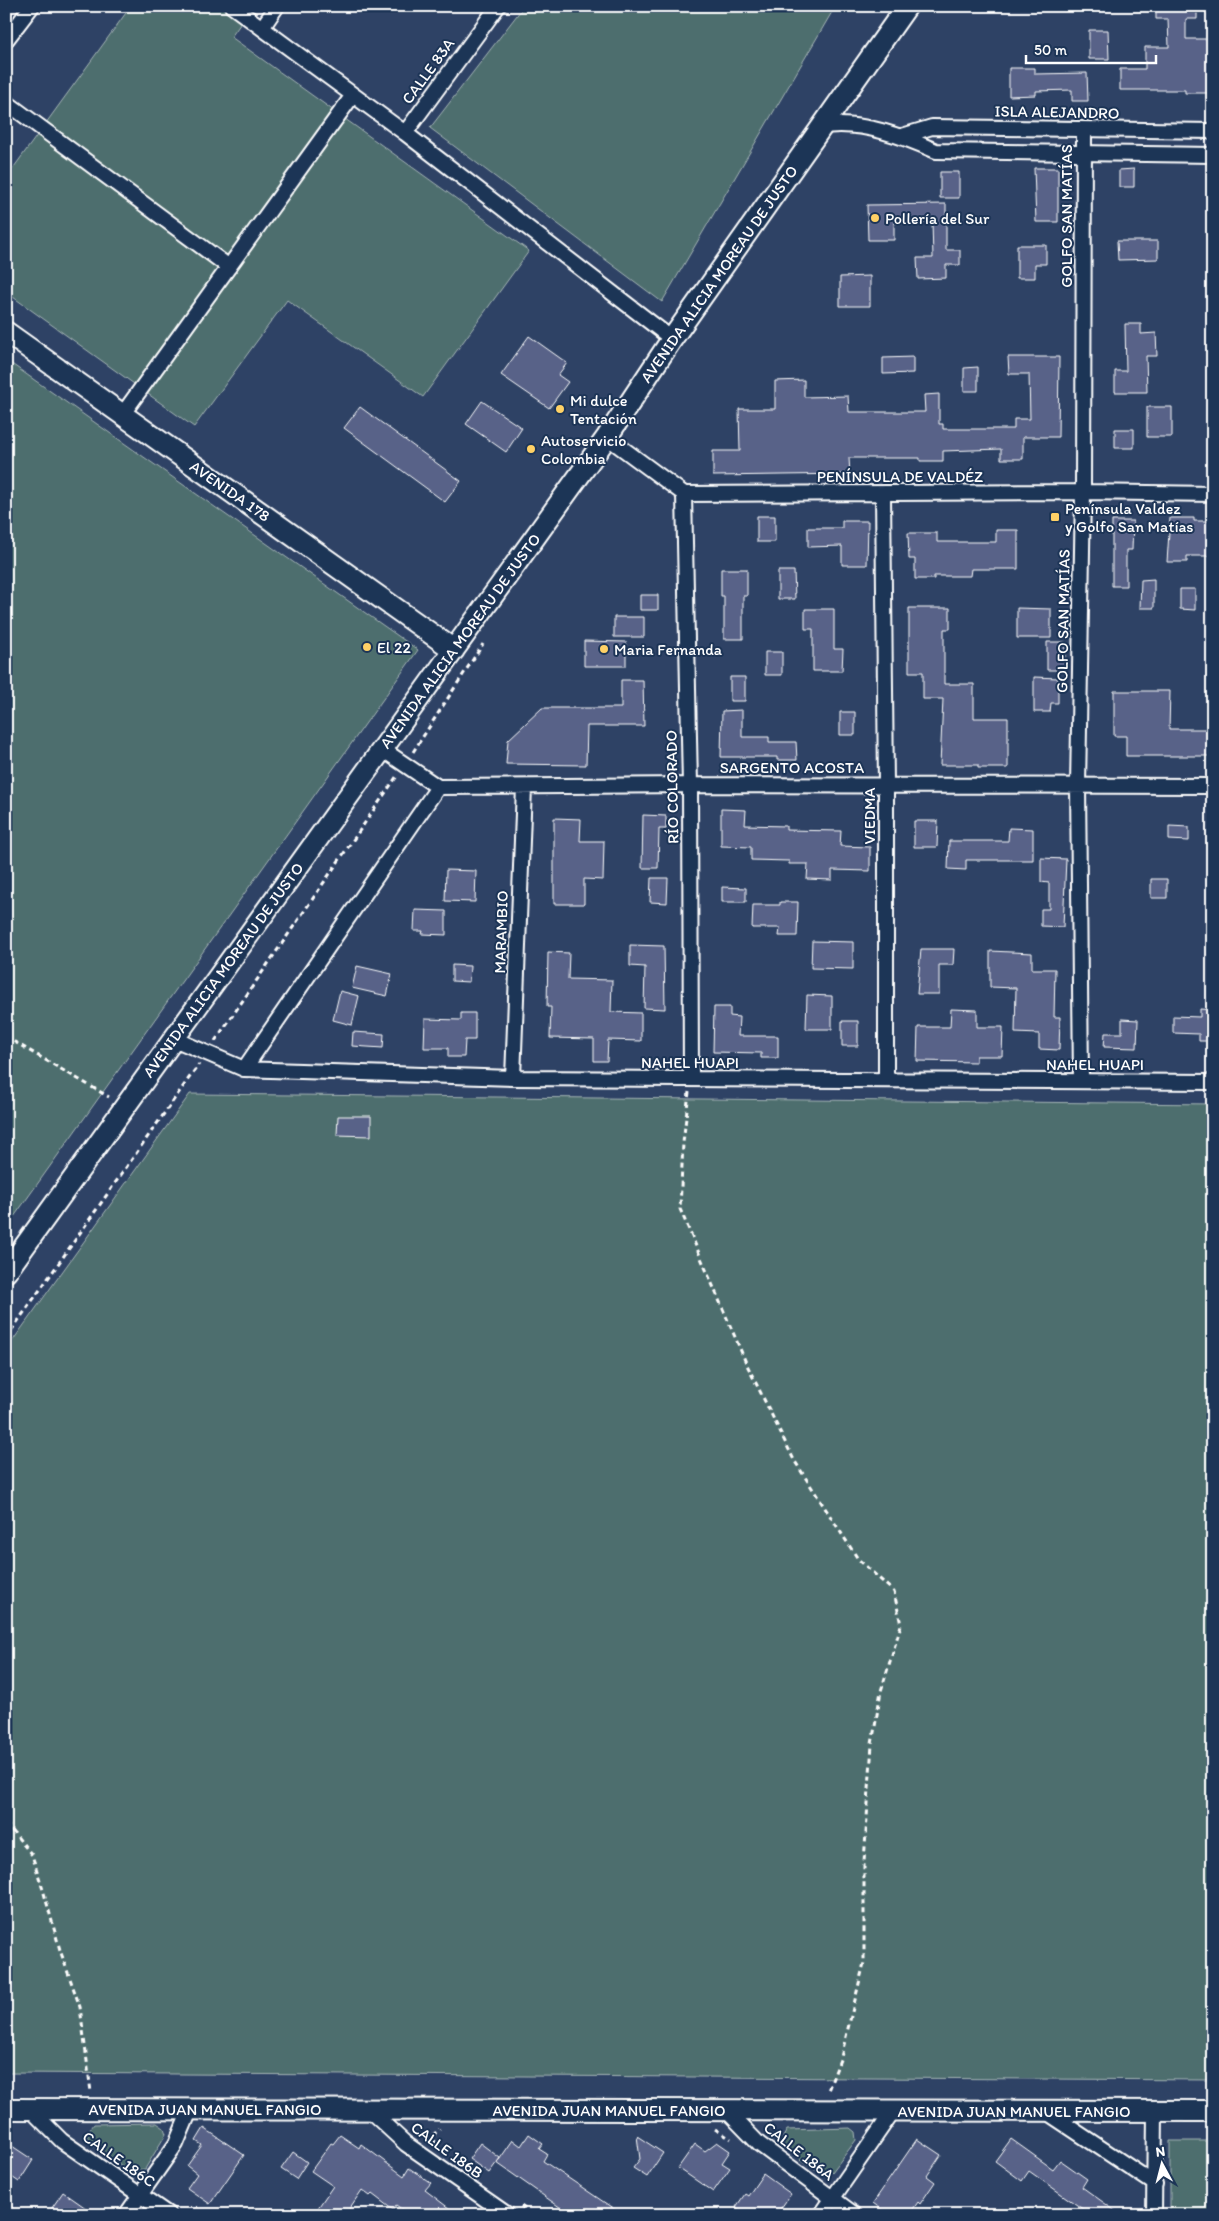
<svg xmlns="http://www.w3.org/2000/svg" width="1219" height="2221" font-family="Itim,sans-serif">
	<style>
		.green { fill: #4e6e6e; stroke: #a6b6b6 }
		.building { fill: #586288; stroke: #fff }
		.lines { fill: none; stroke-linecap: round; stroke-linejoin: round }
		.street-casing { stroke: #fff; stroke-width: 18 }
		.secondary-casing { stroke: #fff; stroke-width: 24 }
		.path { stroke: #fff; stroke-width: 3; stroke-dasharray: 5 4; stroke-linecap: butt }
		.street { stroke: #1d3557; stroke-width: 14 }
		.secondary { stroke: #1d3557; stroke-width: 20 }
		.poi-dot { fill: #ffd166; stroke: #1d3557; stroke-width: 2 }
		.labels { text-anchor: middle; dominant-baseline: central; stroke-width: 4; stroke-linejoin: round; paint-order: stroke }
		.street-label { font-size: 16px; fill: #fff; stroke: #1d3557 }
		.poi-label { font-size: 16px; fill: #fff; stroke: #1d3557; text-anchor: start }
	</style>
	<rect width="100%" height="100%" fill="#2e4265"/>
	<filter id="ink" filterUnits="userSpaceOnUse"><feTurbulence type="fractalNoise" baseFrequency=".02" numOctaves="2"/><feDisplacementMap in="SourceGraphic" scale="10" xChannelSelector="R" yChannelSelector="G"/><feConvolveMatrix kernelMatrix="1 2 1 2 8 2 1 2 1" color-interpolation-filters="sRGB"/></filter>
	<g filter="url(#ink)">
		<path class="green" d="M 131,6 L 253,6 L 231,37 L 529,251 L 423,397 L 287,300 L 194,427 L 6,292 L 6,178 Z
			M 524,6 L 830,6 L 832,12 L 662,302 L 430,128 Z
			M 6,360 L 418,650 L 6,1228 Z
			M 190,1094 L 1213,1104 L 1213,2080 L 6,2073 L 6,1350 Z
			M 157,2123 L 164,2128 L 166,2134 L 145,2169 L 134,2171 L 126,2169 L 92,2144 L 87,2134 L 94,2124 Z
			M 850,2128 L 855,2132 L 856,2140 L 832,2172 L 823,2174 L 783,2147 L 782,2139 L 787,2130 Z
			M 1170,2141 L 1213,2141 L 1213,2215 L 1170,2215 Z"/>
		<path class="building" d="M 1156,6 L 1197,6 L 1197,19 L 1186,19 L 1186,39 L 1213,39 L 1213,93 L 1185,93 L 1185,90 L 1120,90 L 1120,69 L 1145,69 L 1145,47 L 1169,47 L 1168,19 L 1156,19 Z
			M 1089,30 L 1108,30 L 1109,59 L 1089,59 Z
			M 1009,68 L 1035,68 L 1035,74 L 1087,73 L 1088,101 L 1072,101 L 1072,90 L 1036,91 L 1036,95 L 1009,96 Z
			M 1034,168 L 1058,168 L 1058,222 L 1036,222 Z
			M 1134,169 L 1134,187 L 1119,187 L 1119,170 Z
			M 940,172 L 959,172 L 959,198 L 940,198 Z
			M 946,204 L 946,250 L 960,250 L 960,265 L 946,265 L 946,278 L 918,279 L 917,258 L 933,258 L 932,222 L 894,223 L 894,240 L 868,240 L 867,205 Z
			M 1117,241 L 1158,241 L 1158,259 L 1118,260 Z
			M 1017,245 L 1046,245 L 1046,264 L 1035,264 L 1035,278 L 1017,278 Z
			M 870,276 L 870,306 L 840,306 L 840,277 Z
			M 1125,324 L 1141,324 L 1141,334 L 1156,333 L 1157,356 L 1146,356 L 1147,392 L 1115,392 L 1115,371 L 1126,371 Z
			M 529,336 L 567,363 L 558,375 L 568,382 L 549,408 L 501,375 Z
			M 913,357 L 913,373 L 883,374 L 883,358 Z
			M 1008,357 L 1059,357 L 1058,437 L 1023,437 L 1023,459 L 1001,459 L 1001,449 L 943,451 L 943,461 L 920,461 L 920,458 L 849,458 L 850,474 L 713,476 L 713,451 L 740,451 L 739,409 L 775,409 L 775,381 L 804,380 L 804,397 L 848,396 L 849,412 L 925,412 L 924,395 L 939,394 L 939,424 L 943,424 L 943,429 L 1014,429 L 1014,419 L 1030,419 L 1029,374 L 1009,374 Z
			M 978,367 L 978,391 L 964,391 L 964,368 Z
			M 482,401 L 522,428 L 506,452 L 466,424 Z
			M 360,407 L 461,481 L 445,502 L 344,428 Z
			M 1147,407 L 1172,407 L 1172,437 L 1147,437 Z
			M 1115,429 L 1134,429 L 1134,448 L 1115,448 Z
			M 757,516 L 775,516 L 775,542 L 757,542 Z
			M 1170,518 L 1194,518 L 1194,521 L 1213,521 L 1213,556 L 1187,556 L 1187,562 L 1167,562 Z
			M 842,521 L 868,521 L 867,565 L 842,565 L 842,546 L 808,547 L 808,528 L 842,528 Z
			M 1112,521 L 1133,521 L 1132,550 L 1126,550 L 1126,586 L 1112,586 Z
			M 996,530 L 1018,530 L 1018,569 L 971,569 L 970,576 L 934,576 L 934,579 L 915,579 L 915,559 L 909,559 L 908,533 L 937,533 L 937,542 L 996,542 Z
			M 721,569 L 747,569 L 747,596 L 743,596 L 743,639 L 724,639 L 724,596 L 721,596 Z
			M 778,571 L 794,571 L 795,599 L 778,599 Z
			M 1154,579 L 1154,608 L 1140,608 L 1141,580 Z
			M 1180,589 L 1195,589 L 1195,610 L 1180,609 Z
			M 640,595 L 658,595 L 658,610 L 640,610 Z
			M 909,608 L 950,608 L 950,629 L 944,629 L 944,684 L 974,684 L 974,718 L 1008,718 L 1008,768 L 978,768 L 978,765 L 940,765 L 943,699 L 923,699 L 923,672 L 909,672 Z
			M 1017,608 L 1051,609 L 1051,638 L 1017,638 Z
			M 805,609 L 834,609 L 834,649 L 843,649 L 842,671 L 813,671 L 813,629 L 805,629 Z
			M 614,617 L 644,617 L 644,637 L 614,637 Z
			M 584,641 L 626,642 L 626,666 L 584,666 Z
			M 1047,642 L 1065,642 L 1065,670 L 1047,670 Z
			M 765,652 L 782,652 L 782,675 L 765,675 Z
			M 730,677 L 745,677 L 745,701 L 730,701 Z
			M 1034,677 L 1058,678 L 1058,703 L 1051,703 L 1050,712 L 1034,712 Z
			M 621,680 L 643,680 L 644,726 L 587,726 L 586,765 L 506,764 L 508,740 L 542,708 L 621,708 Z
			M 1114,691 L 1170,691 L 1169,729 L 1213,729 L 1213,756 L 1126,756 L 1126,736 L 1114,736 Z
			M 742,710 L 742,737 L 769,737 L 769,742 L 796,742 L 797,760 L 777,760 L 777,757 L 721,757 L 722,711 Z
			M 840,712 L 855,712 L 855,735 L 840,735 Z
			M 721,809 L 746,810 L 745,825 L 786,826 L 786,830 L 841,831 L 840,846 L 870,847 L 870,871 L 832,870 L 832,880 L 807,879 L 808,864 L 789,864 L 789,861 L 751,860 L 751,847 L 721,846 Z
			M 643,815 L 666,816 L 666,829 L 659,829 L 658,868 L 642,868 Z
			M 554,818 L 581,819 L 580,841 L 604,841 L 603,880 L 584,879 L 584,904 L 554,904 Z
			M 914,821 L 938,821 L 937,847 L 914,847 Z
			M 1169,826 L 1189,827 L 1189,841 L 1169,840 Z
			M 1009,828 L 1033,829 L 1033,860 L 966,860 L 966,870 L 948,869 L 949,841 L 1008,841 Z
			M 1041,858 L 1066,859 L 1063,927 L 1041,926 L 1041,909 L 1049,909 L 1049,883 L 1041,882 Z
			M 446,870 L 476,871 L 475,902 L 445,901 Z
			M 651,878 L 668,878 L 667,903 L 650,902 Z
			M 1151,879 L 1167,879 L 1167,898 L 1151,898 Z
			M 722,887 L 746,888 L 746,902 L 722,902 Z
			M 780,902 L 798,902 L 797,936 L 779,936 L 780,928 L 752,928 L 753,905 L 780,905 Z
			M 415,910 L 446,911 L 446,935 L 422,934 L 423,931 L 414,931 Z
			M 812,941 L 853,942 L 853,969 L 811,968 Z
			M 630,945 L 664,946 L 665,1009 L 644,1008 L 645,967 L 630,966 Z
			M 921,949 L 954,949 L 953,965 L 939,965 L 939,994 L 917,994 Z
			M 990,951 L 1032,953 L 1032,969 L 1055,969 L 1054,1017 L 1060,1017 L 1059,1050 L 1039,1049 L 1039,1034 L 1015,1033 L 1016,988 L 990,987 Z
			M 548,952 L 569,953 L 568,979 L 612,980 L 611,1012 L 641,1013 L 641,1041 L 608,1040 L 607,1061 L 594,1061 L 594,1039 L 550,1038 L 551,1007 L 547,1007 Z
			M 452,965 L 470,966 L 469,982 L 452,981 Z
			M 357,966 L 392,974 L 387,996 L 352,988 Z
			M 340,991 L 359,996 L 352,1025 L 333,1020 Z
			M 807,995 L 832,996 L 832,1029 L 806,1029 Z
			M 714,1007 L 730,1007 L 730,1016 L 739,1017 L 738,1036 L 778,1036 L 778,1058 L 761,1058 L 761,1053 L 713,1052 Z
			M 951,1009 L 977,1010 L 977,1027 L 1003,1027 L 1002,1056 L 976,1056 L 976,1062 L 917,1061 L 918,1027 L 950,1027 Z
			M 1200,1009 L 1213,1010 L 1213,1041 L 1199,1041 L 1199,1034 L 1173,1033 L 1173,1016 L 1200,1017 Z
			M 461,1013 L 475,1013 L 475,1040 L 465,1040 L 464,1057 L 448,1057 L 448,1048 L 424,1048 L 425,1019 L 461,1020 Z
			M 1122,1019 L 1138,1020 L 1137,1048 L 1104,1047 L 1105,1033 L 1122,1033 Z
			M 842,1021 L 858,1021 L 858,1046 L 842,1046 Z
			M 353,1032 L 384,1034 L 383,1048 L 352,1046 Z
			M 338,1116 L 371,1116 L 371,1136 L 337,1135 Z
			M 204,2128 L 244,2155 L 210,2204 L 187,2188 L 197,2174 L 187,2166 L 202,2145 L 196,2141 Z
			M 529,2134 L 543,2144 L 539,2149 L 547,2154 L 543,2161 L 623,2215 L 571,2215 L 497,2163 L 513,2140 L 521,2146 Z
			M 340,2135 L 359,2148 L 361,2144 L 404,2176 L 409,2168 L 431,2183 L 425,2190 L 458,2215 L 410,2215 L 396,2205 L 393,2210 L 372,2194 L 370,2196 L 362,2190 L 345,2215 L 313,2215 L 333,2186 L 311,2171 L 331,2143 L 333,2144 Z
			M 637,2136 L 663,2153 L 647,2177 L 633,2168 L 640,2159 Z
			M 917,2139 L 941,2155 L 927,2176 L 935,2182 L 920,2204 L 918,2202 L 909,2215 L 889,2215 L 873,2203 Z
			M 1011,2139 L 1053,2169 L 1060,2160 L 1087,2179 L 1082,2187 L 1121,2215 L 1091,2215 L 1029,2171 L 1022,2181 L 995,2161 Z
			M 6,2142 L 33,2160 L 19,2182 L 6,2173 Z
			M 717,2142 L 730,2151 L 722,2163 L 730,2168 L 713,2192 L 678,2168 L 695,2144 L 705,2151 Z
			M 480,2143 L 500,2158 L 489,2173 L 469,2159 Z
			M 293,2152 L 307,2162 L 296,2179 L 281,2169 Z
			M 763,2174 L 791,2194 L 776,2215 L 747,2215 L 736,2207 L 745,2194 L 748,2196 Z
			M 63,2192 L 96,2215 L 47,2215 Z"/>
		<g class="lines">
			<g class="street-casing">
				<path id="street" d="M 232,6 L 405,133 L 672,339
					M 262,28 L 277,6
					M 6,40 L 32,6
					M 6,102 L 229,267
					M 820,127 C 856,119 903,136 936,151 L 1213,155
					M 405,133 L 498,6
					M 902,136 L 932,127 L 1213,131
					M 122,415 L 353,95
					M 607,437 L 684,494 L 1083,492 L 1213,494
					M 684,494 L 690,785 L 691,1079
					M 883,494 L 886,785 L 886,1078
					M 382,749 L 438,787 L 690,785 L 1213,786
					M 174,1039 L 244,1069 L 513,1078 L 1213,1082
					M 244,1069 L 438,787
					M 513,1078 L 524,787
					M 1081,1081 L 1078,786 L 1083,492 L 1084,131
					M 30,2109 L 62,2141 L 169,2215
					M 368,2109 L 406,2144 L 508,2215
					M 726,2110 L 759,2144 L 855,2215
					M 1045,2111 L 1155,2184
					M 126,2215 L 176,2144 L 191,2108
					M 821,2215 L 893,2111
					M 1154,2215 L 1155,2111"/>
			</g>
			<g class="secondary-casing">
				<path id="secondary" d="M 6,332 L 454,650
					M 6,1272 L 607,437 L 672,339 L 907,6
					M 6,2109 L 1213,2111"/>
			</g>
			<path class="path" d="M 413,752 L 483,644
				M 6,1037 L 109,1097
				M 215,1041 L 397,776
				M 689,1092 L 683,1143 L 680,1209 L 747,1365 L 794,1460 L 858,1559 L 894,1592 L 901,1625 L 881,1691 L 872,1744 L 864,1862 L 864,1963 L 841,2057 L 827,2093
				M 6,1338 L 199,1064
				M 6,1823 L 32,1855 L 44,1893 L 60,1950 L 80,2007 L 91,2092
				M 715,2129 L 731,2139
				M 435,2145 L 434,2134 L 440,2129
				M 521,2206 L 533,2215"/>
			<use href="#street" class="street"/>
			<use href="#secondary" class="secondary"/>
		</g>
	</g>
	<g class="poi-dot">
		<circle cx="875" cy="218" r="5"/>
		<circle cx="560" cy="409" r="5"/>
		<circle cx="531" cy="449" r="5"/>
		<rect x="1050" y="512" width="10" height="10" rx="2.5"/>
		<circle cx="367" cy="647" r="5"/>
		<circle cx="604" cy="649" r="5"/>
	</g>
	<g class="labels">
		<g class="street-label">
			<text transform="translate(428 71) rotate(-54)">CALLE 83A</text>
			<text transform="translate(1057 112) rotate(1)">ISLA ALEJANDRO</text>
			<text transform="translate(1066 216) rotate(-90)">GOLFO SAN MATÍAS</text>
			<text transform="translate(719 274) rotate(-55)">AVENIDA ALICIA MOREAU DE JUSTO</text>
			<text x="900" y="476">PENÍNSULA DE VALDÉZ</text>
			<text transform="translate(230 491) rotate(35)">AVENIDA 178</text>
			<text transform="translate(1063 621) rotate(-89)">GOLFO SAN MATÍAS</text>
			<text transform="translate(460 641) rotate(-54)">AVENIDA ALICIA MOREAU DE JUSTO</text>
			<text x="792" y="767">SARGENTO ACOSTA</text>
			<text transform="translate(672 787) rotate(-91)">RÍO COLORADO</text>
			<text transform="translate(869 816) rotate(-90)">VIEDMA</text>
			<text transform="translate(501 932) rotate(-88)">MARAMBIO</text>
			<text transform="translate(223 970) rotate(-54)">AVENIDA ALICIA MOREAU DE JUSTO</text>
			<text x="690" y="1062">NAHEL HUAPI</text>
			<text x="1095" y="1064">NAHEL HUAPI</text>
			<text x="205" y="2109">AVENIDA JUAN MANUEL FANGIO</text>
			<text x="609" y="2110">AVENIDA JUAN MANUEL FANGIO</text>
			<text x="1014" y="2111">AVENIDA JUAN MANUEL FANGIO</text>
			<text transform="translate(447 2150) rotate(36)">CALLE 186B</text>
			<text transform="translate(799 2151) rotate(38)">CALLE 186A</text>
			<text transform="translate(119 2159) rotate(35)">CALLE 186C</text>
		</g>
		<g class="poi-label">
			<text x="885" y="218">Pollería del Sur</text>
			<text x="570" y="400">Mi dulce<tspan x="570" dy="18">Tentación</tspan></text>
			<text x="541" y="440">Autoservicio<tspan x="541" dy="18">Colombia</tspan></text>
			<text x="1065" y="508">Península Valdez<tspan x="1065" dy="18">y Golfo San Matías</tspan></text>
			<text x="377" y="647">El 22</text>
			<text x="614" y="649">Maria Fernanda</text>
		</g>
	</g>
	<rect width="1219" height="2221" fill="none" stroke="#1d3557" stroke-width="25"/>
	<rect x="12" y="12" width="1194" height="2196" fill="none" stroke="#fff" stroke-width="2" filter="url(#ink)"/>
	<g transform="translate(1162 2164) rotate(353)" stroke="#1d3557" stroke-width="4" paint-order="stroke">
	<path d="M0-4L9 19L0 12L-9 19Z" fill="#ffffff"/>
	<text y="-8" font-size="14" font-weight="bold" text-anchor="middle" fill="#ffffff">N</text>
	</g>
	<path d="M1026 55v8h130v-8" fill="none" stroke="#ffffff" stroke-width="2.5"/>
	<text x="1034" y="55" font-size="15" fill="#ffffff" stroke="#1d3557" stroke-width="4" paint-order="stroke">50 m</text>
</svg>
